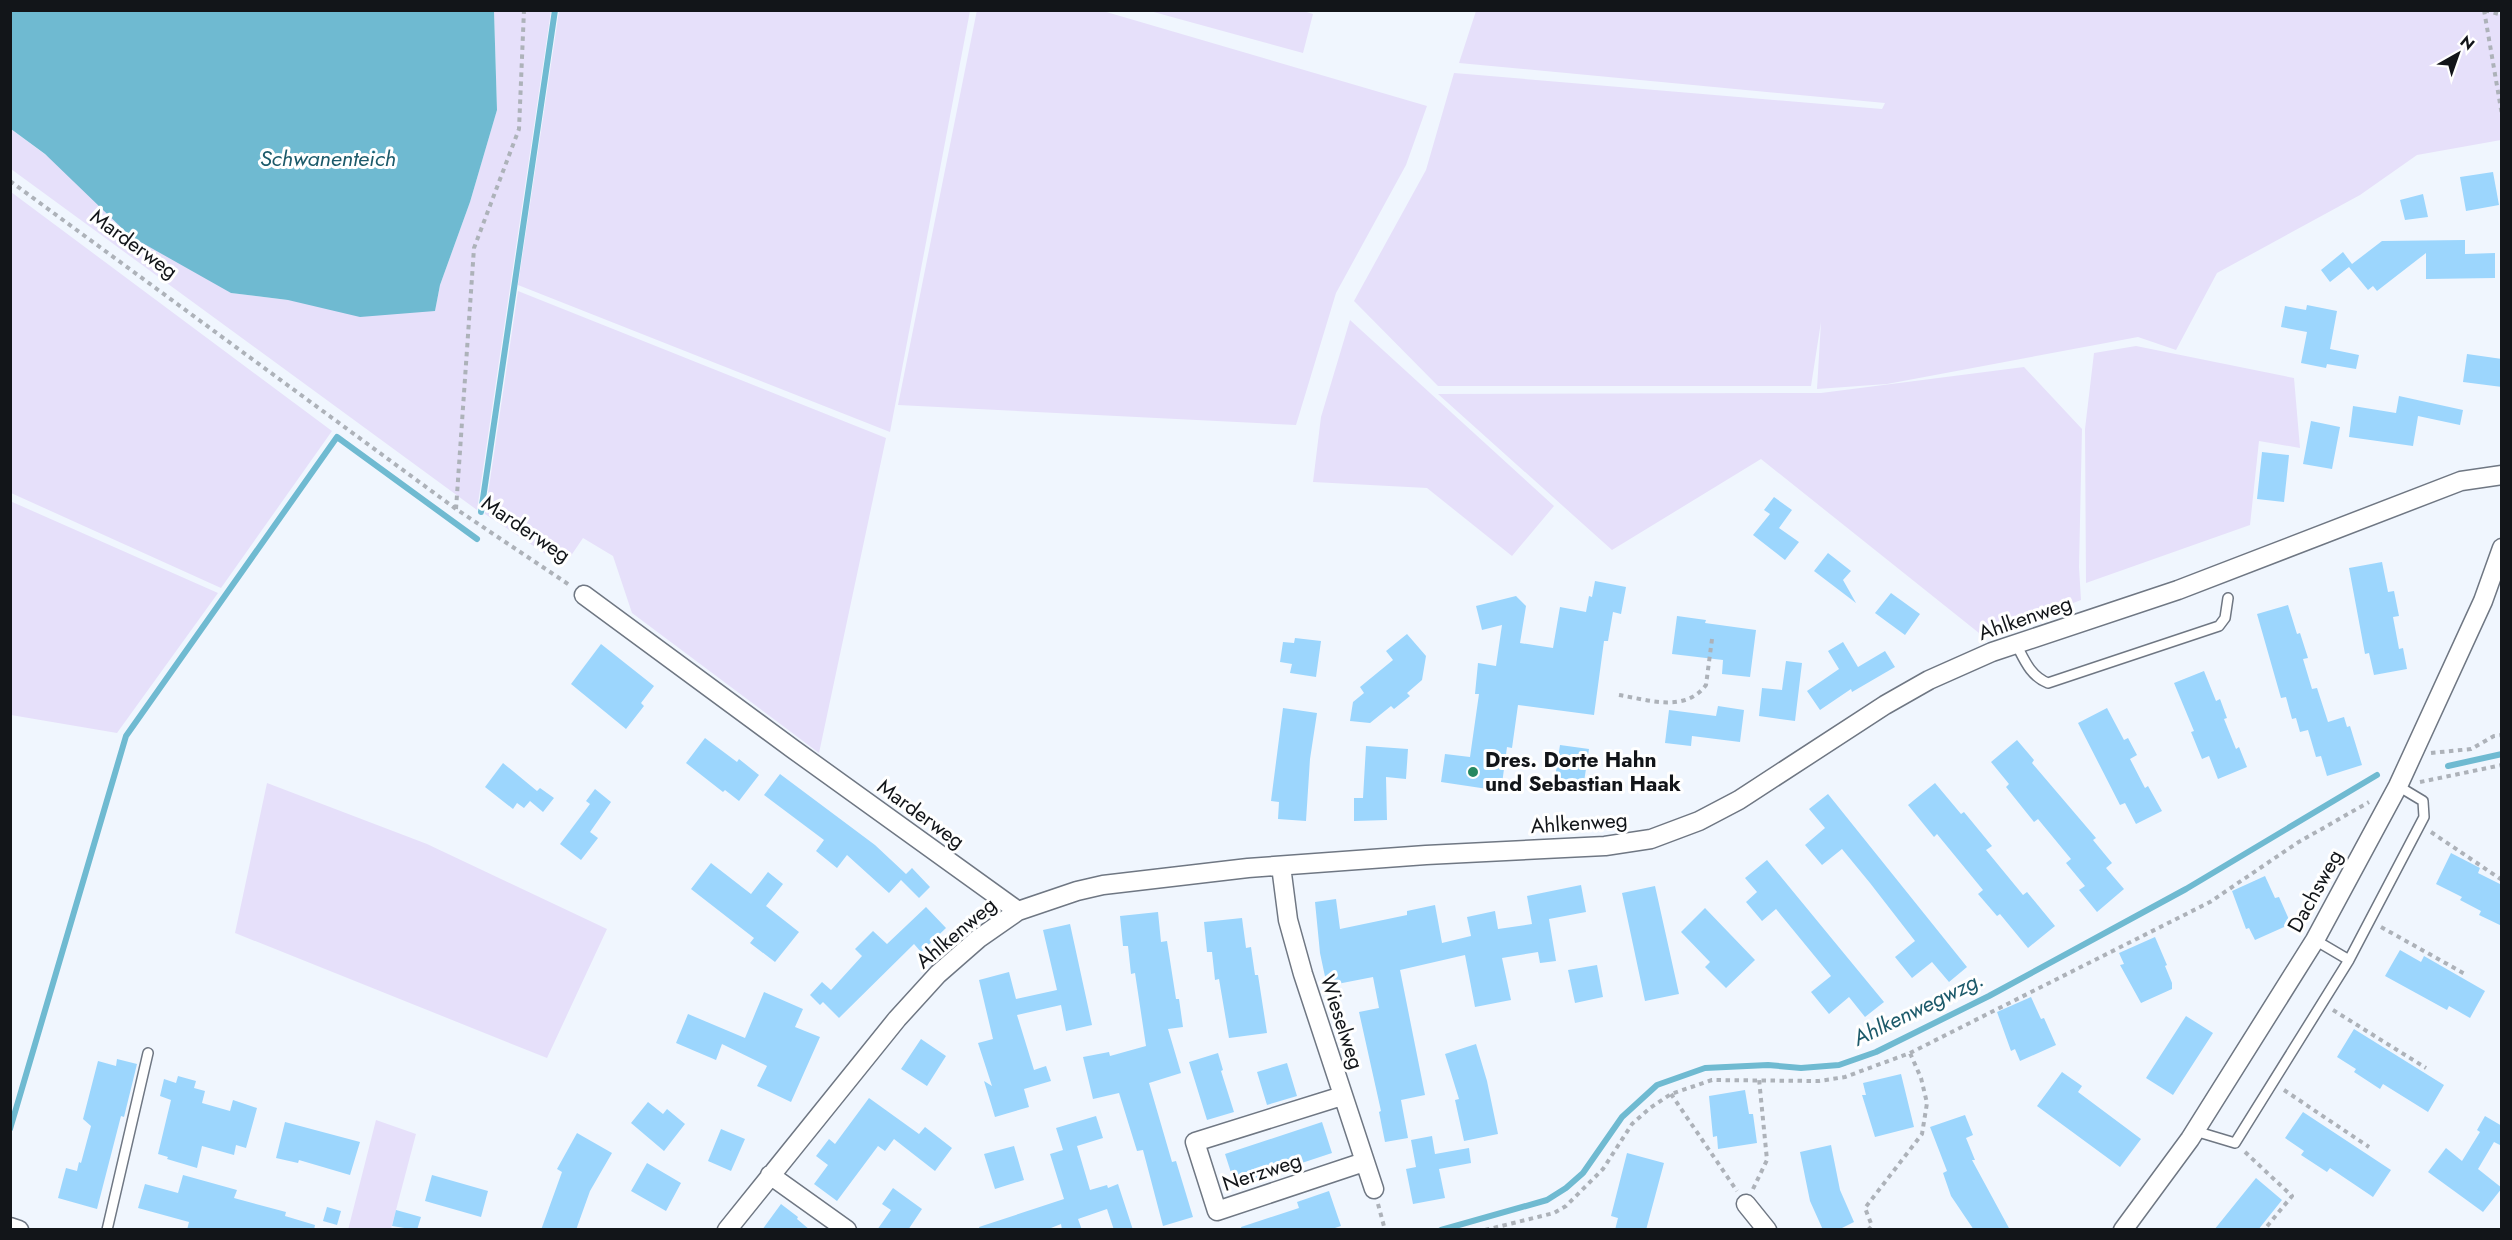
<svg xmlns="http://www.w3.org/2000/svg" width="2512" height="1240" font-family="Jost,sans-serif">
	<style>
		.green { fill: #e6e0fa }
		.water { fill: #6fbad1 }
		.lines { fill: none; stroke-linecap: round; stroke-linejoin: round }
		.stream { stroke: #6fbad1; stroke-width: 6 }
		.building { fill: #9cd6fd }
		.lane-casing { stroke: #6f7783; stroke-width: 12 }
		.street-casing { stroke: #6f7783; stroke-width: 21 }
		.path { stroke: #adb2b9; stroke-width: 4; stroke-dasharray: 4.5 4.5; stroke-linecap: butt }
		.lane { stroke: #fff; stroke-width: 9 }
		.street { stroke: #fff; stroke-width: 18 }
		.poi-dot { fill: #278861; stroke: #fff; stroke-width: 2 }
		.labels { text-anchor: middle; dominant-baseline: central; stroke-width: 6; stroke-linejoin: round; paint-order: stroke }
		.street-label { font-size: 21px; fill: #121519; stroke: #fff }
		.poi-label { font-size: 21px; font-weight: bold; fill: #121519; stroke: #fff; text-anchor: start }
		.water-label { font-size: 22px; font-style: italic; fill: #1c5a6a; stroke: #fff }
	</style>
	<rect width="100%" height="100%" fill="#f0f6fe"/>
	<path class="green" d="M 977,10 L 1103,11 L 1427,106 L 1406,165 L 1336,293 L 1296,425 L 898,405 Z
		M 1300,10 L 1313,14 L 1303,53 L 1150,11 Z
		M 2491,10 L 2501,15 L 2501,140 L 2417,155 L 2360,195 L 2217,273 L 2176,350 L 2138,337 L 1887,384 L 1817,389 L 1821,322 L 1811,386 L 1438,386 L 1354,301 L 1426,170 L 1454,73 L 1882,109 L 1885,103 L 1459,63 L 1476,11 Z
		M 494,11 L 551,11 L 477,510 L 11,169 L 11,129 L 231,293 L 288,300 L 435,311 L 440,285 L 470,202 L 497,110 Z
		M 559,11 L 970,11 L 890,432 L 518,285 Z
		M 11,192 L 332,431 L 221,588 L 11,493 Z
		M 518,291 L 886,438 L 819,753 L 632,613 L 613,556 L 583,538 L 564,566 L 485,514 Z
		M 1350,320 L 1554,506 L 1512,556 L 1427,488 L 1313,482 L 1321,417 Z
		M 2136,346 L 2294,378 L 2300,448 L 2259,441 L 2250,525 L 2086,583 L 2085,429 L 2094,353 Z
		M 2024,367 L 2082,429 L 2079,567 L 2081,600 L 1984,637 L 1761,459 L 1612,550 L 1438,394 L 1821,393 Z
		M 10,501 L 218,593 L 117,733 L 11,715 Z
		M 267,783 L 427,844 L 607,929 L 547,1058 L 235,933 Z
		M 376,1120 L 416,1134 L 391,1229 L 348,1230 Z"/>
	<path class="water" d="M 11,10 L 494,11 L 497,110 L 470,202 L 440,285 L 435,311 L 360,317 L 288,300 L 231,293 L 130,236 L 45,154 L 11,129 Z"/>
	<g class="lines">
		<path class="stream" d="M 481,512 L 555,10
			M 2448,766 L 2502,754
			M 10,1129 L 126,736 L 337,437 L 477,539
			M 1441,1230 L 1547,1200 L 1566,1188 L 1583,1173 L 1622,1117 L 1657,1085 L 1705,1068 L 1768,1065 L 1801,1068 L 1839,1065 L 1876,1052 L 1989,996 L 2186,889 L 2377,775"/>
	</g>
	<path class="building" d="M 2493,172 L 2499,205 L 2466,211 L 2460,177 Z
		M 2423,194 L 2428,217 L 2405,220 L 2400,200 Z
		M 2465,240 L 2465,254 L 2495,253 L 2495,278 L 2426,279 L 2426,253 L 2377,291 L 2373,286 L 2368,290 L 2349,267 L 2330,282 L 2321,270 L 2343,252 L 2352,264 L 2382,241 Z
		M 2307,305 L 2337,311 L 2330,349 L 2359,355 L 2356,369 L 2327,364 L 2326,368 L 2301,363 L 2307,332 L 2281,327 L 2285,306 L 2306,310 Z
		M 2467,354 L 2502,359 L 2502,387 L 2463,382 Z
		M 2399,396 L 2463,410 L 2460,425 L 2418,416 L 2413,446 L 2349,437 L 2353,406 L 2396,413 Z
		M 2311,421 L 2340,427 L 2332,469 L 2303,464 Z
		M 2262,452 L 2289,455 L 2284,502 L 2257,499 Z
		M 1774,497 L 1792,510 L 1779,528 L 1799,542 L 1785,560 L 1753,535 L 1770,514 L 1764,510 Z
		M 1828,553 L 1851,571 L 1843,580 L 1856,603 L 1814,571 Z
		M 2382,562 L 2388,592 L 2394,591 L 2399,616 L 2393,617 L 2399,649 L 2403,648 L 2407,669 L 2374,675 L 2369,653 L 2365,654 L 2349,568 Z
		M 1595,581 L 1626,587 L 1621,614 L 1613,612 L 1608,641 L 1604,641 L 1594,715 L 1518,705 L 1512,748 L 1507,747 L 1501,791 L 1441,782 L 1445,754 L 1470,757 L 1479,694 L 1475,694 L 1478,663 L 1496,666 L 1502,625 L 1482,630 L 1476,606 L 1516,596 L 1526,606 L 1520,643 L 1553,648 L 1560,607 L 1586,612 L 1589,596 L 1592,597 Z
		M 1891,593 L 1920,614 L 1905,635 L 1875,613 Z
		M 2288,605 L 2297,634 L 2300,633 L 2308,658 L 2303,659 L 2312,689 L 2317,688 L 2328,722 L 2344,717 L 2347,727 L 2350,726 L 2362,765 L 2327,776 L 2321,756 L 2316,757 L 2308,730 L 2300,732 L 2296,718 L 2292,719 L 2286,697 L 2281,698 L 2257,614 Z
		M 1677,616 L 1706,620 L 1705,623 L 1756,630 L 1750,677 L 1722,674 L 1723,660 L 1672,654 Z
		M 1407,634 L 1426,656 L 1422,680 L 1407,693 L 1410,696 L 1394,709 L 1391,706 L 1370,723 L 1350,721 L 1353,702 L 1364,693 L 1360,687 L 1393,660 L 1386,651 Z
		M 1295,638 L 1321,641 L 1316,677 L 1290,673 L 1292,664 L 1280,662 L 1283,642 L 1294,643 Z
		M 1843,642 L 1858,667 L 1885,651 L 1895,667 L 1852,692 L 1851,689 L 1820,710 L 1807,691 L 1839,669 L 1828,651 Z
		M 601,644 L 654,686 L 641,703 L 644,706 L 626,729 L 571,684 Z
		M 1786,661 L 1802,663 L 1795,721 L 1759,716 L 1762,688 L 1782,690 Z
		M 2204,671 L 2216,701 L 2220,699 L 2227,718 L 2224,719 L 2236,749 L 2239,747 L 2247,767 L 2218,779 L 2209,756 L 2202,759 L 2191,732 L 2194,731 L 2174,683 Z
		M 1718,706 L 1744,710 L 1740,742 L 1692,736 L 1691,746 L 1665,743 L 1669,710 L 1716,716 Z
		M 1283,708 L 1317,713 L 1310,759 L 1306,821 L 1278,819 L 1279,802 L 1271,801 Z
		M 2107,708 L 2124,740 L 2128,738 L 2137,755 L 2130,759 L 2145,788 L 2148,786 L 2162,811 L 2136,824 L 2125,803 L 2120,805 L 2078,723 Z
		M 705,738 L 737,762 L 739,759 L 759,775 L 739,801 L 725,790 L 723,792 L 686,763 Z
		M 2017,740 L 2034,760 L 2032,763 L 2096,838 L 2093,840 L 2112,863 L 2106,868 L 2124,889 L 2097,912 L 2079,890 L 2085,886 L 2066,863 L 2071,859 L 2038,819 L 2034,822 L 2006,787 L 2009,784 L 1991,762 Z
		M 1560,745 L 1589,749 L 1584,782 L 1555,778 Z
		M 1366,746 L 1408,749 L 1406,779 L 1386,777 L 1387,820 L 1354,821 L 1354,798 L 1363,798 Z
		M 503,763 L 537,791 L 540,788 L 554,798 L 543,812 L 530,801 L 524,808 L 517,803 L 513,809 L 485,787 Z
		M 780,774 L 875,845 L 906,874 L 912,868 L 930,887 L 919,898 L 901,880 L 889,893 L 847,855 L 837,868 L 816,851 L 824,840 L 764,795 Z
		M 1935,783 L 1961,814 L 1964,812 L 1992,846 L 1986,850 L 2023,895 L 2027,892 L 2055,926 L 2028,948 L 2000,914 L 1997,916 L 1978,894 L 1983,890 L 1937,834 L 1934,837 L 1908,805 Z
		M 595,789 L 611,802 L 590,832 L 598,838 L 581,860 L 560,844 L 590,804 L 586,801 Z
		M 1828,794 L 1967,967 L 1949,982 L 1932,962 L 1912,978 L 1895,957 L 1915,941 L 1870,883 L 1842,849 L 1822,865 L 1805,845 L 1825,828 L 1809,809 Z
		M 2451,853 L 2480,868 L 2478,873 L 2502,885 L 2502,926 L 2479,915 L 2481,911 L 2460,900 L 2462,897 L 2436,884 Z
		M 1767,860 L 1884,1002 L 1865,1017 L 1849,997 L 1829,1014 L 1811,992 L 1831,976 L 1776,909 L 1762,921 L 1746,902 L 1757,892 L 1745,878 Z
		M 711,863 L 751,894 L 768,872 L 783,884 L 766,906 L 799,932 L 775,962 L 750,943 L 754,938 L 691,889 Z
		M 2265,876 L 2275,898 L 2279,897 L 2291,924 L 2255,940 L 2249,928 L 2246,929 L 2232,891 Z
		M 1581,885 L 1586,912 L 1549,919 L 1556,961 L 1540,963 L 1538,952 L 1502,958 L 1511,1000 L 1475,1007 L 1465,955 L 1400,970 L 1425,1095 L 1401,1100 L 1408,1138 L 1385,1142 L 1379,1112 L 1381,1111 L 1359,1012 L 1379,1008 L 1373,977 L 1327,986 L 1320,953 L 1315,902 L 1336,899 L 1340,929 L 1407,915 L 1407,911 L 1435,905 L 1442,943 L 1471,936 L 1467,917 L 1495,911 L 1498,929 L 1532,924 L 1527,896 Z
		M 1655,886 L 1679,994 L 1645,1001 L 1622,893 Z
		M 926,907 L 946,928 L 921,952 L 914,944 L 839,1018 L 823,1002 L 820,1005 L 810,995 L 822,982 L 831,990 L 862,956 L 855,949 L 873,931 L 887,944 Z
		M 1705,908 L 1755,960 L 1726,988 L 1705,967 L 1710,962 L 1681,932 Z
		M 1158,912 L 1161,942 L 1167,941 L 1176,999 L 1179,999 L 1183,1027 L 1168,1029 L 1181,1073 L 1149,1083 L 1172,1162 L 1176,1161 L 1193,1217 L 1163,1226 L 1143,1150 L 1137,1151 L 1119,1093 L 1093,1099 L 1083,1057 L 1109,1052 L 1110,1056 L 1146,1046 L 1135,973 L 1131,974 L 1128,946 L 1123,946 L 1120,916 Z
		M 1242,918 L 1246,948 L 1251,947 L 1255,975 L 1258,975 L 1267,1033 L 1229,1038 L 1219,979 L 1215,980 L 1212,952 L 1207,952 L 1204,922 Z
		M 1070,924 L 1092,1025 L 1066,1031 L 1061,1005 L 1017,1015 L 1034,1070 L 1046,1066 L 1051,1081 L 1024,1089 L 1029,1107 L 995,1117 L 984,1081 L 992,1086 L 978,1043 L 993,1039 L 979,980 L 1009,972 L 1016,999 L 1057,990 L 1043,930 Z
		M 2155,937 L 2167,965 L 2165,966 L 2172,983 L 2172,989 L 2141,1003 L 2120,965 L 2124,964 L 2119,953 Z
		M 2400,950 L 2421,962 L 2424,956 L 2485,991 L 2470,1018 L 2449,1006 L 2447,1010 L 2385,976 Z
		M 1597,965 L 1603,997 L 1575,1003 L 1568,970 Z
		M 764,992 L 803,1009 L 795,1027 L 820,1037 L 791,1102 L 757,1086 L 767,1066 L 722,1044 L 716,1060 L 676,1043 L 688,1014 L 745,1038 Z
		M 2031,997 L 2041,1019 L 2044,1018 L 2056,1045 L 2020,1061 L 2015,1049 L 2011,1051 L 1997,1012 Z
		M 2186,1016 L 2213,1033 L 2173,1095 L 2146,1078 Z
		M 2354,1029 L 2444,1085 L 2428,1112 L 2383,1084 L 2380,1089 L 2354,1072 L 2356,1069 L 2337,1057 Z
		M 921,1039 L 946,1056 L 927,1086 L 901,1069 Z
		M 1476,1044 L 1487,1081 L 1498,1134 L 1464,1141 L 1455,1100 L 1459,1099 L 1445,1054 Z
		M 1218,1053 L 1223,1070 L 1221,1071 L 1234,1112 L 1207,1120 L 1189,1062 Z
		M 117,1059 L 137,1064 L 124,1117 L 121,1116 L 97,1209 L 58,1198 L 66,1168 L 77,1171 L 79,1162 L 81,1163 L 91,1126 L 83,1119 L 98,1061 L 116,1066 Z
		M 1287,1063 L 1297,1096 L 1267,1105 L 1257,1072 Z
		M 2062,1072 L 2082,1086 L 2078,1092 L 2141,1139 L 2120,1167 L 2037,1106 Z
		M 1901,1074 L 1914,1127 L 1875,1137 L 1862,1095 L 1866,1095 L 1863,1083 Z
		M 178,1076 L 196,1081 L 194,1088 L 205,1091 L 202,1103 L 230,1111 L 233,1100 L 257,1108 L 246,1148 L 236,1145 L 234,1155 L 202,1146 L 197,1168 L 167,1159 L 168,1157 L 158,1154 L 171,1100 L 160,1096 L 164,1079 L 176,1083 Z
		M 1745,1090 L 1749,1114 L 1753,1114 L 1757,1143 L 1718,1149 L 1717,1136 L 1713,1137 L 1709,1096 Z
		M 869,1098 L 919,1134 L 925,1127 L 952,1148 L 935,1171 L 894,1139 L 885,1151 L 878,1146 L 837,1201 L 814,1184 L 828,1165 L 816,1156 L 829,1139 L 835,1144 Z
		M 648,1102 L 663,1114 L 667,1109 L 685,1124 L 664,1151 L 631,1123 Z
		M 2303,1112 L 2391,1170 L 2373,1197 L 2330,1168 L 2327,1172 L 2301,1155 L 2304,1151 L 2285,1138 Z
		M 1965,1115 L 1973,1135 L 1966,1138 L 1975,1160 L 1972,1160 L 2010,1230 L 1974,1230 L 1951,1196 L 1943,1173 L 1947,1171 L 1930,1127 Z
		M 1096,1116 L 1103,1138 L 1077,1146 L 1090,1190 L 1107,1185 L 1108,1188 L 1118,1184 L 1133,1230 L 1114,1230 L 1107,1209 L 1078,1219 L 1082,1230 L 1062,1230 L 1061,1224 L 1046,1230 L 980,1230 L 979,1227 L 1064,1199 L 1050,1154 L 1063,1150 L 1056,1128 Z
		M 2485,1116 L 2502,1126 L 2502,1146 L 2494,1142 L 2478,1169 L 2502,1188 L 2483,1212 L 2428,1172 L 2446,1148 L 2462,1161 L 2480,1132 L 2477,1130 Z
		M 285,1122 L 360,1142 L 350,1175 L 299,1160 L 298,1163 L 276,1158 Z
		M 1322,1122 L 1332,1153 L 1235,1185 L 1225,1154 Z
		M 721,1129 L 745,1139 L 731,1171 L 708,1161 Z
		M 577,1133 L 612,1153 L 590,1191 L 576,1230 L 541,1230 L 562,1172 L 557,1169 Z
		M 1432,1136 L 1435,1154 L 1469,1148 L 1471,1163 L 1439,1169 L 1445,1198 L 1413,1204 L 1406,1169 L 1416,1167 L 1411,1140 Z
		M 1831,1145 L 1840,1190 L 1854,1222 L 1838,1230 L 1823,1230 L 1810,1201 L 1800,1152 Z
		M 1014,1146 L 1024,1180 L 995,1189 L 984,1154 Z
		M 1627,1153 L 1664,1163 L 1646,1230 L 1615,1230 L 1618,1218 L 1611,1216 Z
		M 647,1163 L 681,1183 L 666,1211 L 631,1191 Z
		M 183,1175 L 237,1190 L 234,1198 L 286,1212 L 285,1216 L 315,1225 L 314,1230 L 187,1230 L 189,1222 L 138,1208 L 145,1184 L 178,1193 Z
		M 432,1175 L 488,1191 L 481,1217 L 425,1201 Z
		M 2256,1178 L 2282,1200 L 2258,1230 L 2214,1230 Z
		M 893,1188 L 922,1209 L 908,1230 L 877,1230 L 891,1210 L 882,1204 Z
		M 1329,1191 L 1341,1226 L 1329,1230 L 1242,1230 L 1241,1227 L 1299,1208 L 1297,1202 Z
		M 781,1204 L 798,1217 L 797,1219 L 810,1230 L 762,1230 Z
		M 327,1207 L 341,1211 L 337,1225 L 323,1221 Z
		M 396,1210 L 421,1217 L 417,1230 L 392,1226 Z"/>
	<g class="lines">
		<g class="lane-casing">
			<path id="lane" d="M 2016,644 C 2024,659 2030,676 2048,683 L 2219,626 L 2225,618 L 2228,598
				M 2315,940 L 2349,960
				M 2195,1131 L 2235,1143 L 2349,960 L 2424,817 L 2423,801 L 2398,786
				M 107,1230 L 148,1053"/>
		</g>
		<g class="street-casing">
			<path id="street" d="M 584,595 L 793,749 L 1018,911
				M 1281,866 L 1288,920 L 1303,974 L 1374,1189
				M 1342,1096 L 1195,1142 L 1217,1211 L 1364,1162
				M 770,1175 L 847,1230
				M 1746,1204 L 1767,1230
				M 10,1227 L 19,1230
				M 727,1230 L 897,1019 L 938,974 L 978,939 L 1018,911 L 1077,891 L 1103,885 L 1248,868 L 1426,855 L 1605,846 L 1651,839 L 1699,821 L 1739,800 L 1885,705 L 1929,680 L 1992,652 L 2178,590 L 2461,481 L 2502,475
				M 2123,1230 L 2190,1139 L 2315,940 L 2398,786 L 2483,601 L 2502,548"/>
		</g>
		<path class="path" d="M 2484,10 L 2502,115
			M 2485,10 L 2502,15
			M 10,181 L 456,509 L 571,586
			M 456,509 L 474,248 L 519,129 L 524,10
			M 1619,695 C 1649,700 1685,713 1706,685 L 1712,639
			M 2431,753 L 2471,749 L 2494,736 L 2502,735
			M 2420,782 L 2502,765
			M 2431,832 L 2502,880
			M 2381,927 L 2465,974
			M 2333,1010 L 2426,1068
			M 2284,1090 L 2369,1147
			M 1671,1094 L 1737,1191
			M 2245,1152 L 2292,1196 L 2264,1230
			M 1753,1189 L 1767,1160 L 1759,1079
			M 1378,1204 L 1385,1230
			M 1485,1230 L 1554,1213 L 1566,1206 L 1603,1169 L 1632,1124 L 1650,1108 L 1671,1094 L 1712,1080 L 1819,1081 L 1845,1077 L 1910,1053 L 2210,902 L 2297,843 L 2369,802
			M 1868,1230 L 1872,1226 L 1865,1208 L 1922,1134 L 1927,1103 L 1921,1078 L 1910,1053"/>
		<use href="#lane" class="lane"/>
		<use href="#street" class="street"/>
	</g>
	<circle class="poi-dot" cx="1473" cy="772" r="6"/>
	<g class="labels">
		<g class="street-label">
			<text transform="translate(134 244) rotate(36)">Marderweg</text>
			<text transform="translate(526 529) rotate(34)">Marderweg</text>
			<text transform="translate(2025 618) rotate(-19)">Ahlkenweg</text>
			<text transform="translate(921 814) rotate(36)">Marderweg</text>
			<text transform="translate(1579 823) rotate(-4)">Ahlkenweg</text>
			<text transform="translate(2315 891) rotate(-61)">Dachsweg</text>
			<text transform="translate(956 933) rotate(-40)">Ahlkenweg</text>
			<text transform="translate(1342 1022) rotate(72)">Wieselweg</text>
			<text transform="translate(1262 1172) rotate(-18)">Nerzweg</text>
		</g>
		<g class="poi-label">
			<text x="1485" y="760">Dres. Dorte Hahn<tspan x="1485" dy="24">und Sebastian Haak</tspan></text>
		</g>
		<g class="water-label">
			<text x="328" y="158">Schwanenteich</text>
			<text transform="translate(1918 1008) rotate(-26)">Ahlkenwegwzg.</text>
		</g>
	</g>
	<rect width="2512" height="1240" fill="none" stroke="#121519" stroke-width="24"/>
	<g transform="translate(2458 54) rotate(40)" stroke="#ffffff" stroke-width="4.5" paint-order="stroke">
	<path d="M0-4.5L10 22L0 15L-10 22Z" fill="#121519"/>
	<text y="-9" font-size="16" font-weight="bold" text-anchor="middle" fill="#121519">N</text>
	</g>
</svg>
